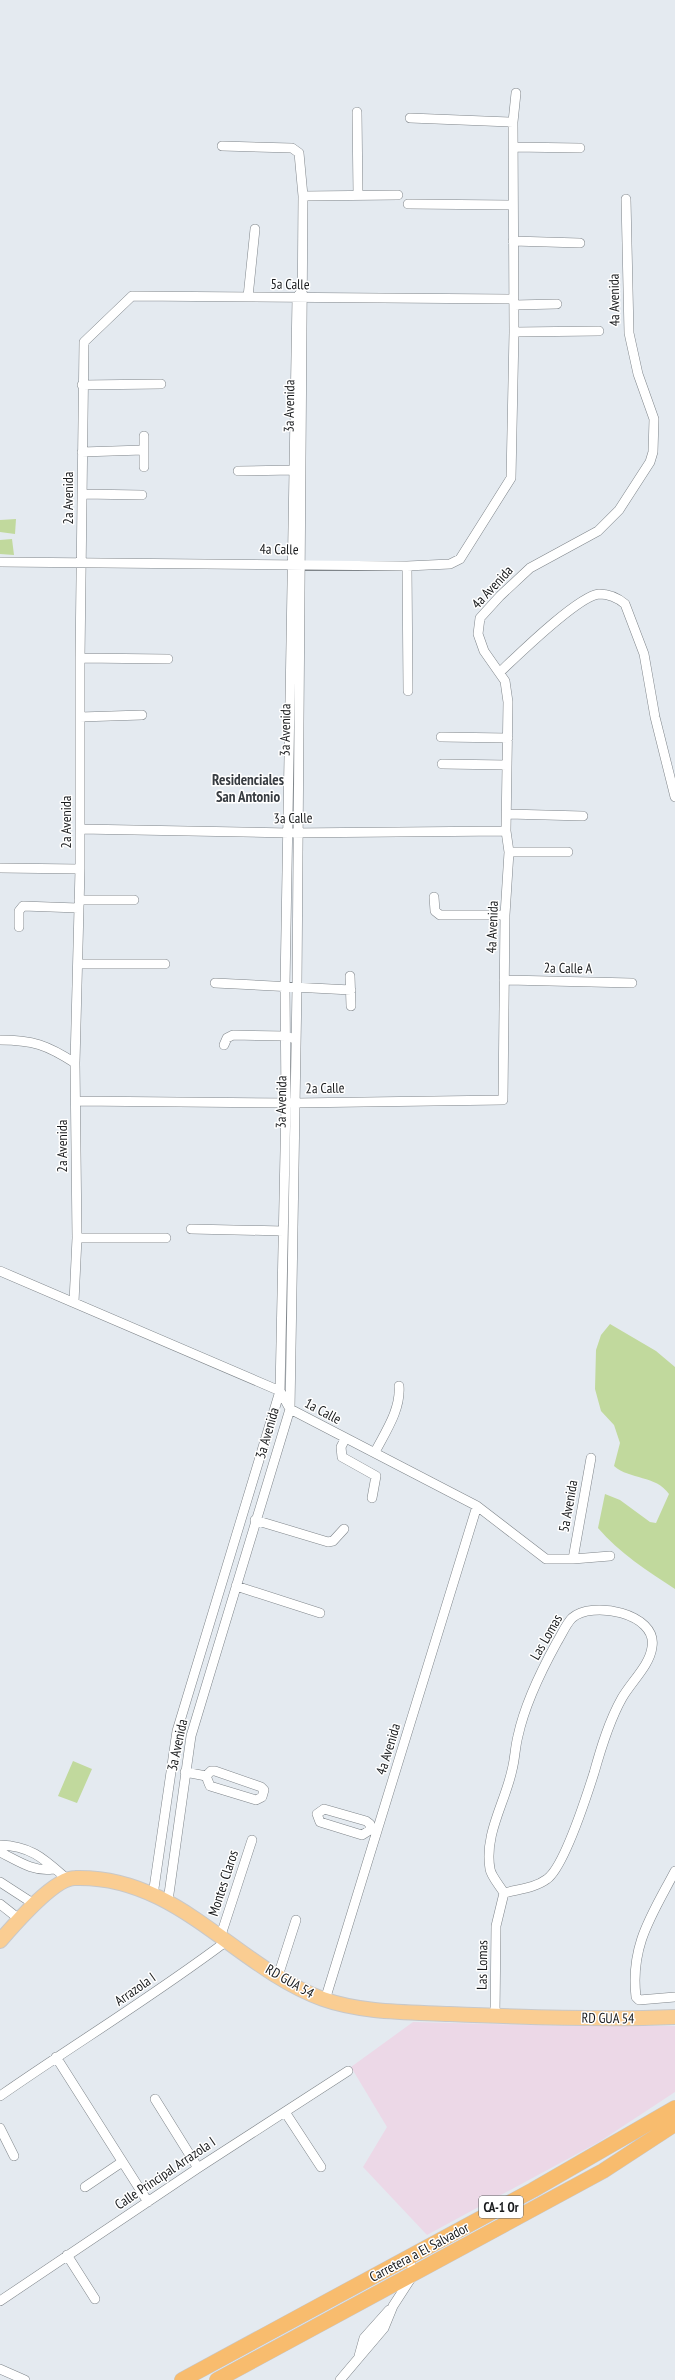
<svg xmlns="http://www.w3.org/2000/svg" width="675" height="2380" font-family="'PT Sans Narrow',sans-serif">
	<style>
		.commercial { fill: #ecd8e7 }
		.green { fill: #c1d99d }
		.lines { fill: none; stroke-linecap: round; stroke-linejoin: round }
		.minor-casing { stroke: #7f858a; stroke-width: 10 }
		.primary-casing { stroke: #c8c8c9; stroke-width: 16 }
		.trunk-casing { stroke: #c8c8c9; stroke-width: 16 }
		.minor { stroke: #fff; stroke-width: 9 }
		.primary { stroke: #facd92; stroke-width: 14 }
		.trunk { stroke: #f8bc6e; stroke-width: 15 }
		.labels { text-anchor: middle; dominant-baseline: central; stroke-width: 3; stroke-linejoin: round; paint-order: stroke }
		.shield { fill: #fff; stroke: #5d5f60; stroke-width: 1 }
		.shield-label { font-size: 13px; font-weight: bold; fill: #181a1c }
		.street-label { font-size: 14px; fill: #181a1c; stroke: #fff }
		.neighbourhood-label { font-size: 15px; font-weight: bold; fill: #373c41; stroke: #fff }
	</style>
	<rect width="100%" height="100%" fill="#e4eaf0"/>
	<path class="commercial" d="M 413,2022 L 573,2026 L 675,2026 L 675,2092 L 599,2142 L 427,2235 L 363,2167 L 387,2127 L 351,2067 Z"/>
	<path class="green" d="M 16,519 L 15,534 L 0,532 L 0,520 Z
		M 12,539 L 14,555 L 0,554 L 0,540 Z
		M 610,1324 L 656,1351 L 675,1367 L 675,1589 C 648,1571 619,1553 598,1528 L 605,1494 L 620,1500 L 650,1522 L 656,1523 L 669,1494 C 656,1475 630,1480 614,1466 L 620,1443 L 614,1425 L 601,1411 L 595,1389 L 596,1350 L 601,1335 Z
		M 73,1761 L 92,1769 L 77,1803 L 58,1796 Z"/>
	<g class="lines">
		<g class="minor-casing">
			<path id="minor" d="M 357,112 L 358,195
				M 410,118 L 513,122
				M 513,147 L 580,148
				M 303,196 L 398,195
				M 408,204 L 512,205
				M 513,241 L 580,243
				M 248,297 L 255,229
				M 514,305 L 557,304
				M 514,332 L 599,331
				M 82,385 L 161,384
				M 144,436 L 144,467
				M 82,452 L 143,450
				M 238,471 L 293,470
				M 83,494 L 142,495
				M 0,562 L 407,566 L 450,564 L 460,559 L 511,478 L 514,332 L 513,122 L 516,93
				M 407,566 L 408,691
				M 80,658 L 168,659
				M 500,672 C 517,656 578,596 599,594 C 609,594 618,598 625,604 L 644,654 L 655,717 L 675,797
				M 80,717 L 142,715
				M 441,737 L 508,738
				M 442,764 L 507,765
				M 507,814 L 583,816
				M 80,829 L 289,833 L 506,831
				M 509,852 L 568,852
				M 0,868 L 80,869
				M 434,897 L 435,911 L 440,915 L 505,915
				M 79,900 L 134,900
				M 19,927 L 19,911 L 23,906 L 78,908
				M 78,964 L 165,964
				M 350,976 L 351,1006
				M 504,980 L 632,983
				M 215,983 L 351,990
				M 0,1040 C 33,1040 47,1045 75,1063
				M 224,1045 L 227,1038 L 233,1035 L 286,1036 L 291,1038
				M 76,1101 L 295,1103 L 503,1100 L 505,915 L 509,852 L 506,831 L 508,702 L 505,681 L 484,651 L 478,634 L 480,618 L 500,596 L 530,568 L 598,531 L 619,510 L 650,462 L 653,452 L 654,419 L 638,374 L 629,333 L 626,199
				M 191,1229 L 283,1231
				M 77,1238 L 166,1238
				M 0,1271 L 280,1391 L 290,1409 L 477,1506 L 546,1559 L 573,1559 L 610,1556
				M 74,1302 L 77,1238 L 75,1063 L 80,869 L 80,658 L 84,342 L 132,296 L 513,299
				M 345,1439 L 341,1447 L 342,1457 L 376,1476 L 372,1498
				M 375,1452 C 386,1431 401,1409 399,1386
				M 255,1520 L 328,1542 L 333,1541 L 344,1529
				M 573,1559 L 591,1458
				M 236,1586 L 320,1613
				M 211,1771 L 215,1771 L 261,1787 L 264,1790 L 262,1797 L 256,1800 L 210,1786 L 206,1776 Z
				M 185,1772 L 206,1776
				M 324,1809 L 366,1821 L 370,1824 L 370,1830 L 362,1835 L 320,1822 L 317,1814 Z
				M 0,1845 C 32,1846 45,1860 67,1879
				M 0,1852 C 18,1861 33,1872 53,1869
				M 675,1871 C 652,1915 630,1945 636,1997 L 639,2000 L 675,1997
				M 0,1882 L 34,1904
				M 153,1895 L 177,1731 L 280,1391 L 286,1103 L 285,986 L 297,298 L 304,287
				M 168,1901 L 191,1736 L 290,1409 L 297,987 L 303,196 L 299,153 L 292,148 L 222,146
				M 0,1904 L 19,1919
				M 221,1935 L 252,1840
				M 278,1976 L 296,1920
				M 325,2000 L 477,1506
				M 495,2016 L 496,1926 L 504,1893 C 500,1886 491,1876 490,1869 C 484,1834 505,1803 512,1770 C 515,1759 515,1747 518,1736 C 525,1703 541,1671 557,1642 C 562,1634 566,1624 572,1618 C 591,1600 658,1613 652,1647 C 650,1665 631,1682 622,1698 C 609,1721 601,1748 594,1773 C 587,1795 564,1867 547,1879 C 535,1888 519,1889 504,1893
				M 56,2057 L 148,2202
				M 0,2096 C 76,2043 154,1996 228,1940
				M 155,2099 L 198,2168
				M 285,2112 L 321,2167
				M 0,2128 L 14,2156
				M 85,2187 L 122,2162
				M 67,2255 L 95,2299
				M 0,2301 L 198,2168 L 348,2071
				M 359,2356 L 364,2338 L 389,2310
				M 0,2369 L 25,2380
				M 340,2380 L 384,2328 L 393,2306 L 415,2272 L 407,2258"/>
		</g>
		<g class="primary-casing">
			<path id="primary" d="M 0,1941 C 14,1925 54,1878 75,1878 C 178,1875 235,1967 323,1999 C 362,2013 409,2012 450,2014 C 525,2017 600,2020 675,2017"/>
		</g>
		<g class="trunk-casing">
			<path id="trunk" d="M 182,2380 L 533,2190 L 675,2108
				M 217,2380 L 603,2171 L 675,2124"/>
		</g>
		<use href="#minor" class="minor"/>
		<use href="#primary" class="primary"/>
		<use href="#trunk" class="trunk"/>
	</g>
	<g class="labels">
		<rect class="shield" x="479" y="2196" width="44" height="22" rx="3"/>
		<g class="shield-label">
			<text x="501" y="2207">CA-1 Or</text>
		</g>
		<g class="street-label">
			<text transform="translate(290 284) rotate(1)">5a Calle</text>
			<text transform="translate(614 300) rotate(-91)">4a Avenida</text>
			<text transform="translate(289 406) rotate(-89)">3a Avenida</text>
			<text transform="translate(68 498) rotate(-90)">2a Avenida</text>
			<text transform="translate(279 549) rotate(1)">4a Calle</text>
			<text transform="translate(492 587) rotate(-47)">4a Avenida</text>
			<text transform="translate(285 730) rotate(-89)">3a Avenida</text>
			<text transform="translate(293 818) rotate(-1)">3a Calle</text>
			<text transform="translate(66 822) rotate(-90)">2a Avenida</text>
			<text transform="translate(492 927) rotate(-88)">4a Avenida</text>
			<text transform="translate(568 968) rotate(1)">2a Calle A</text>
			<text transform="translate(325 1088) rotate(-1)">2a Calle</text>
			<text transform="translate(281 1102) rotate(-89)">3a Avenida</text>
			<text transform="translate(62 1146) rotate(-90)">2a Avenida</text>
			<text transform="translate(323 1411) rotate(28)">1a Calle</text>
			<text transform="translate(267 1433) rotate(-74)">3a Avenida</text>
			<text transform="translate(568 1506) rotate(-80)">5a Avenida</text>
			<text transform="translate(546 1637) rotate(-60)">Las Lomas</text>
			<text transform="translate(177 1745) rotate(-78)">3a Avenida</text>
			<text transform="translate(388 1749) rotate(-73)">4a Avenida</text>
			<text transform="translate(223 1883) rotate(-72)">Montes Claros</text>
			<text transform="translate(482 1965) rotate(-89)">Las Lomas</text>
			<text transform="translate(290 1981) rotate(30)">RD GUA 54</text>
			<text transform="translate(135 1989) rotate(-35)">Arrazola I</text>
			<text transform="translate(608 2018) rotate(1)">RD GUA 54</text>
			<text transform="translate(165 2173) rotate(-34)">Calle Principal Arrazola I</text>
			<text transform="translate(419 2252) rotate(-28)">Carretera a El Salvador</text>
		</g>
		<g class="neighbourhood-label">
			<text x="248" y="779">Residenciales<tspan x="248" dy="17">San Antonio</tspan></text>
		</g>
	</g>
</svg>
